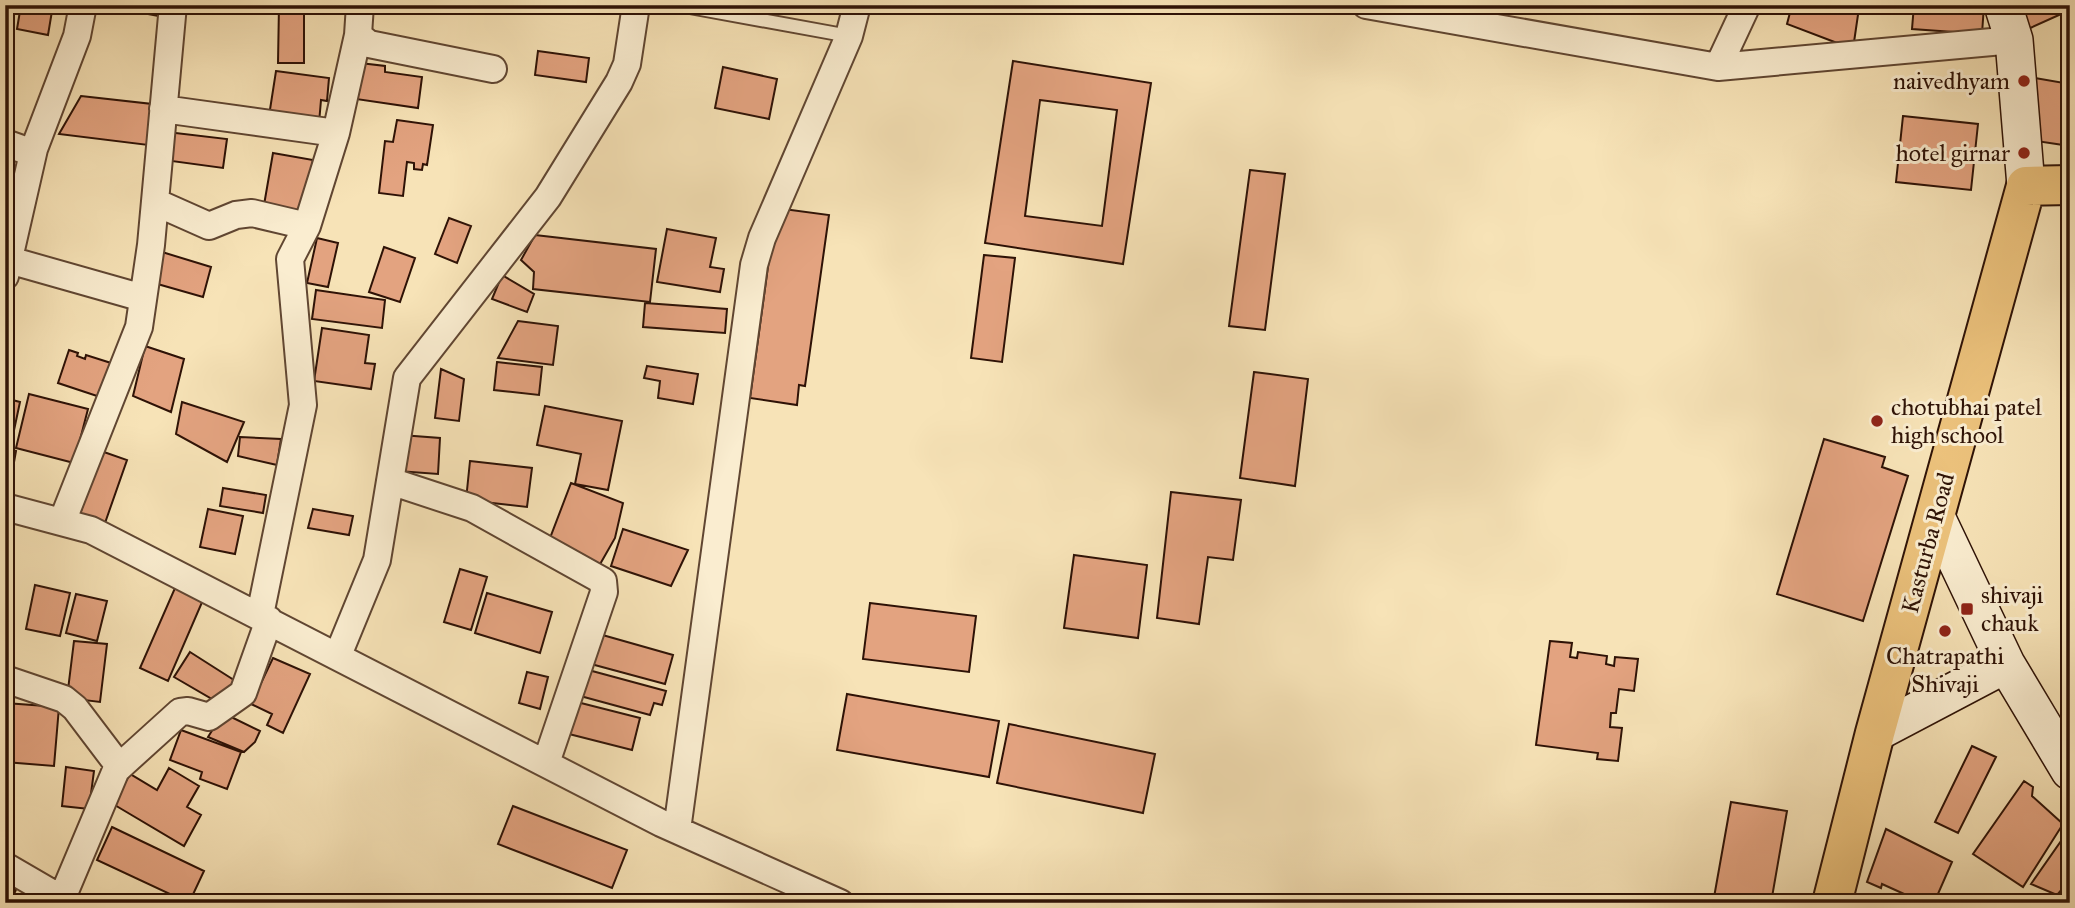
<svg xmlns="http://www.w3.org/2000/svg" width="2075" height="908" font-family="'IM FELL Great Primer',serif">
	<style>
		.building { fill: #e3a380; stroke: #2e1206; stroke-width: 2; fill-rule: evenodd }
		.lines { fill: none; stroke-linecap: round; stroke-linejoin: round }
		.lane-casing { stroke: #604632; stroke-width: 16 }
		.street-casing { stroke: #604632; stroke-width: 30 }
		.secondary-casing { stroke: #2e1206; stroke-width: 40 }
		.primary-casing { stroke: #2e1206; stroke-width: 42 }
		.lane { stroke: #faedd0; stroke-width: 12 }
		.street { stroke: #faedd0; stroke-width: 26 }
		.secondary { stroke: #faedd0; stroke-width: 37 }
		.primary { stroke: #ecc27c; stroke-width: 38 }
		.poi-dot { fill: #8f2418; stroke: #faedd0; stroke-width: 2.5 }
		.labels { text-anchor: middle; dominant-baseline: central; stroke-width: 6; stroke-linejoin: round; paint-order: stroke }
		.poi-label { font-size: 24px; fill: #2e1206; stroke: #faedd0; text-anchor: end }
		.street-label { font-size: 24px; fill: #2e1206; stroke: #faedd0 }
	</style>
	<rect width="100%" height="100%" fill="#f7e3b7"/>
	<filter id="stains"><feTurbulence type="fractalNoise" baseFrequency=".00286" numOctaves="4"/><feColorMatrix values="0 0 0 0 .2 0 0 0 0 .09 0 0 0 0 .02 0 0 0 .5 -.17"/></filter>
	<radialGradient id="worn" r=".72"><stop offset=".6" stop-color="#630" stop-opacity="0"/><stop offset="1" stop-color="#630" stop-opacity=".3"/></radialGradient>
	<path class="building" d="M 21,5 L 53,5 L 48,35 L 17,29 Z
		M 101,5 L 166,5 L 164,17 Z
		M 279,5 L 304,5 L 304,63 L 278,63 Z
		M 1792,5 L 1859,8 L 1853,49 L 1787,24 Z
		M 1914,5 L 1984,5 L 1982,34 L 1912,29 Z
		M 2018,5 L 2070,5 L 2070,10 L 2028,29 Z
		M 538,51 L 589,58 L 586,82 L 535,75 Z
		M 1013,61 L 1151,83 L 1123,264 L 985,243 ZM 1040,100 L 1117,110 L 1102,226 L 1025,216 Z
		M 360,63 L 385,66 L 385,72 L 422,77 L 418,108 L 356,99 Z
		M 723,67 L 777,79 L 769,119 L 715,108 Z
		M 276,71 L 329,78 L 327,101 L 321,100 L 319,123 L 269,116 Z
		M 2035,78 L 2070,84 L 2070,146 L 2036,141 Z
		M 81,96 L 152,104 L 148,145 L 59,134 Z
		M 1903,116 L 1978,124 L 1971,190 L 1896,182 Z
		M 397,120 L 433,125 L 427,165 L 423,164 L 422,170 L 414,169 L 414,163 L 407,162 L 403,196 L 379,193 L 385,141 L 393,142 Z
		M 167,132 L 227,139 L 223,168 L 164,160 Z
		M 273,153 L 313,160 L 303,213 L 264,205 Z
		M 5,168 L 15,169 L 6,225 L 5,225 Z
		M 1250,170 L 1285,174 L 1265,330 L 1229,326 Z
		M 776,208 L 829,215 L 805,386 L 799,385 L 797,405 L 750,398 Z
		M 449,218 L 471,226 L 457,263 L 435,254 Z
		M 667,229 L 716,238 L 710,267 L 724,269 L 720,292 L 657,282 Z
		M 535,235 L 656,249 L 650,302 L 533,289 L 534,272 L 521,260 Z
		M 317,238 L 338,243 L 328,287 L 307,283 Z
		M 384,247 L 415,258 L 400,302 L 369,292 Z
		M 162,252 L 211,267 L 203,297 L 154,283 Z
		M 984,255 L 1015,258 L 1002,362 L 971,358 Z
		M 502,275 L 534,294 L 527,312 L 492,299 Z
		M 316,290 L 385,300 L 382,328 L 312,319 Z
		M 645,303 L 727,309 L 725,333 L 643,327 Z
		M 518,321 L 558,326 L 553,365 L 498,358 Z
		M 322,328 L 369,335 L 365,363 L 375,364 L 371,389 L 314,381 Z
		M 145,346 L 184,359 L 171,412 L 133,396 Z
		M 69,350 L 78,353 L 77,356 L 85,359 L 86,355 L 111,363 L 100,397 L 58,383 Z
		M 497,362 L 542,367 L 539,395 L 494,390 Z
		M 647,366 L 698,374 L 693,404 L 658,398 L 660,381 L 644,378 Z
		M 441,369 L 464,379 L 459,421 L 435,418 Z
		M 1254,372 L 1308,379 L 1295,486 L 1240,478 Z
		M 29,394 L 88,409 L 74,463 L 16,448 Z
		M 5,398 L 20,402 L 13,435 L 5,433 Z
		M 182,402 L 244,422 L 227,462 L 176,434 Z
		M 545,406 L 622,421 L 608,490 L 575,484 L 581,454 L 537,445 Z
		M 401,435 L 440,438 L 438,474 L 398,471 Z
		M 240,437 L 281,439 L 277,465 L 238,456 Z
		M 1824,439 L 1885,457 L 1882,467 L 1908,476 L 1863,621 L 1777,594 Z
		M 5,448 L 16,451 L 11,479 L 5,478 Z
		M 101,451 L 127,460 L 105,523 L 80,514 Z
		M 470,461 L 532,468 L 527,507 L 466,500 Z
		M 571,483 L 623,503 L 615,538 L 599,566 L 547,546 Z
		M 223,488 L 266,495 L 263,513 L 220,506 Z
		M 1171,492 L 1241,500 L 1233,560 L 1208,557 L 1199,624 L 1157,618 Z
		M 208,509 L 243,516 L 235,554 L 200,547 Z
		M 313,509 L 353,516 L 349,535 L 308,528 Z
		M 623,529 L 688,550 L 671,586 L 611,566 Z
		M 1074,555 L 1147,565 L 1138,638 L 1064,628 Z
		M 460,569 L 487,577 L 471,630 L 444,622 Z
		M 35,585 L 70,593 L 60,636 L 26,629 Z
		M 175,588 L 203,600 L 168,681 L 140,668 Z
		M 487,593 L 552,612 L 540,653 L 475,633 Z
		M 76,594 L 107,601 L 97,641 L 66,633 Z
		M 5,597 L 13,598 L 5,653 Z
		M 870,603 L 976,616 L 969,672 L 863,659 Z
		M 599,634 L 673,655 L 665,684 L 591,664 Z
		M 74,641 L 107,644 L 100,702 L 67,698 Z
		M 1550,641 L 1572,643 L 1570,657 L 1577,658 L 1578,652 L 1607,656 L 1606,664 L 1614,666 L 1615,657 L 1638,659 L 1634,691 L 1619,689 L 1616,713 L 1611,713 L 1610,727 L 1622,728 L 1618,761 L 1597,759 L 1598,753 L 1536,745 Z
		M 190,652 L 237,682 L 212,699 L 174,677 Z
		M 273,658 L 310,674 L 283,733 L 267,725 L 272,714 L 251,704 Z
		M 581,668 L 666,691 L 662,705 L 654,703 L 650,715 L 573,694 Z
		M 527,672 L 548,677 L 540,709 L 519,703 Z
		M 847,694 L 999,721 L 989,777 L 837,750 Z
		M 573,701 L 640,718 L 632,750 L 565,733 Z
		M 5,703 L 59,707 L 54,766 L 5,762 Z
		M 223,713 L 260,731 L 255,742 L 244,752 L 208,737 Z
		M 1009,724 L 1155,754 L 1143,813 L 997,783 Z
		M 181,730 L 241,752 L 227,789 L 200,779 L 202,772 L 170,760 Z
		M 1972,746 L 1996,757 L 1958,833 L 1935,822 Z
		M 66,767 L 94,771 L 89,809 L 62,806 Z
		M 169,768 L 199,786 L 187,807 L 201,815 L 184,846 L 113,804 L 130,774 L 157,790 Z
		M 2024,781 L 2033,787 L 2032,796 L 2063,824 L 2023,887 L 1973,854 Z
		M 1731,802 L 1787,811 L 1771,903 L 1713,903 Z
		M 513,806 L 627,850 L 612,888 L 498,844 Z
		M 112,827 L 204,871 L 189,903 L 97,860 Z
		M 1886,829 L 1952,862 L 1934,903 L 1924,903 L 1882,884 L 1881,888 L 1867,882 Z
		M 2068,831 L 2070,880 L 2057,895 L 2031,884 Z
		M 5,876 L 19,883 L 10,903 L 5,903 Z"/>
	<g class="lines">
		<g class="lane-casing">
			<path id="lane" d="M 684,6 L 849,36"/>
		</g>
		<g class="street-casing">
			<path id="street" d="M 360,5 L 358,35 L 369,44 L 493,69
				M 1366,5 L 1718,67 L 2014,40
				M 1718,67 L 1747,5
				M 163,109 L 336,133
				M 5,143 L 33,153
				M 155,202 L 209,226 L 236,215 L 252,213 L 307,226
				M 9,260 L 143,298
				M 5,276 L 34,149 L 77,36 L 83,5
				M 390,481 L 472,508 L 603,581 L 604,592 L 546,763
				M 5,507 L 91,530 L 661,823 L 840,903
				M 62,522 L 139,327 L 151,245 L 173,5
				M 260,615 L 303,405 L 290,259 L 307,226 L 336,133 L 358,35
				M 338,655 L 377,560 L 407,378 L 548,197 L 619,82 L 627,64 L 636,5
				M 5,679 L 64,699 L 75,708 L 119,766
				M 677,830 L 754,265 L 762,238 L 849,36 L 857,5
				M 5,866 L 60,898
				M 60,903 L 116,770 L 180,712 L 188,711 L 209,717 L 243,693 L 269,620"/>
		</g>
		<g class="secondary-casing">
			<path id="secondary" d="M 2003,5 L 2014,40 L 2026,186
				M 1936,517 L 2006,664 L 2070,771
				M 1875,733 L 2006,664"/>
		</g>
		<g class="primary-casing">
			<path id="primary" d="M 1832,903 L 1875,733 L 2026,186 L 2070,185"/>
		</g>
		<use href="#lane" class="lane"/>
		<use href="#street" class="street"/>
		<use href="#secondary" class="secondary"/>
		<use href="#primary" class="primary"/>
	</g>
	<g class="poi-dot">
		<circle cx="2024" cy="81" r="7"/>
		<circle cx="2024" cy="153" r="7"/>
		<circle cx="1877" cy="421" r="7"/>
		<rect x="1960" y="602" width="14" height="14" rx="3.5"/>
		<circle cx="1945" cy="631" r="7"/>
	</g>
	<g class="labels">
		<g class="poi-label">
			<text x="2010" y="81">naivedhyam</text>
			<text x="2010" y="153">hotel girnar</text>
			<text x="1891" y="407" text-anchor="start">chotubhai patel<tspan x="1891" dy="28">high school</tspan></text>
			<text x="1981" y="595" text-anchor="start">shivaji<tspan x="1981" dy="28">chauk</tspan></text>
			<text x="1945" y="656" text-anchor="middle">Chatrapathi<tspan x="1945" dy="28">Shivaji</tspan></text>
		</g>
		<g class="street-label">
			<text transform="translate(1928 543) rotate(-75)">Kasturba Road</text>
		</g>
	</g>
	<rect width="2075" height="908" fill="none" stroke="#f7e3b7" stroke-width="28"/>
	<rect x="7" y="7" width="2061" height="894" fill="none" stroke="#2e1206" stroke-width="3.5"/>
	<rect x="14" y="14" width="2047" height="880" fill="none" stroke="#2e1206" stroke-width="2"/>
	<rect width="100%" height="100%" filter="url(#stains)"/>
	<rect width="100%" height="100%" fill="url(#worn)"/>
</svg>
